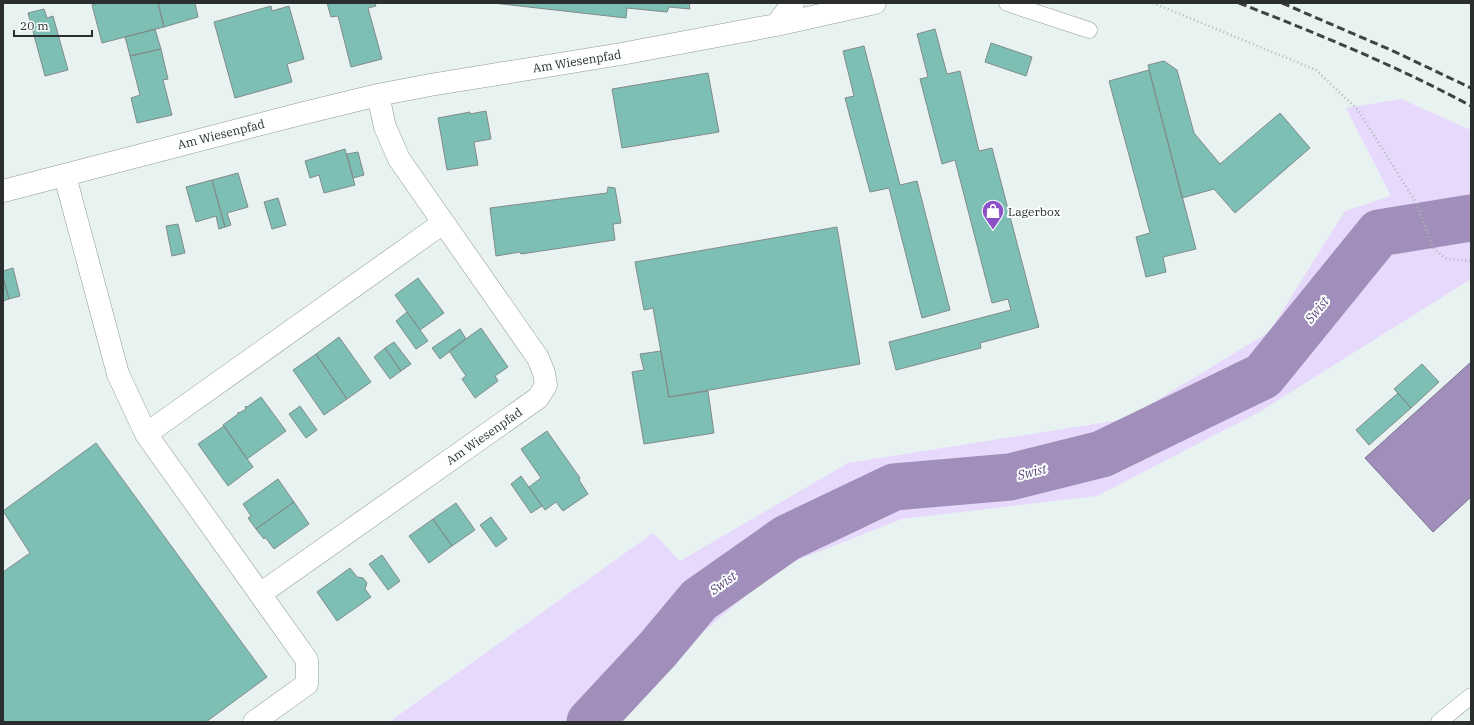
<svg xmlns="http://www.w3.org/2000/svg" width="1474" height="725" font-family="'IBM Plex Serif',serif">
	<style>
		.grass { fill: #e7d9fb }
		.water { fill: #a18ebb; stroke: #7d7191 }
		.lines { fill: none; stroke-linecap: round; stroke-linejoin: round }
		.river { stroke: #a18ebb; stroke-width: 47 }
		.building { fill: #7dbfb4; stroke: #818b8a }
		.service-casing { stroke: #8f9997; stroke-width: 17 }
		.minor-casing { stroke: #8f9997; stroke-width: 23 }
		.path { stroke: #aeb7b5; stroke-width: 2.5; stroke-dasharray: 1 3; stroke-linecap: butt }
		.service { stroke: #fff; stroke-width: 16 }
		.minor { stroke: #fff; stroke-width: 22 }
		.rail { stroke: #3e4343; stroke-width: 3; stroke-dasharray: 8 4; stroke-linecap: butt }
		.labels { text-anchor: middle; dominant-baseline: central; stroke-width: 4; stroke-linejoin: round; paint-order: stroke }
		.street-label { font-size: 12px; fill: #2a2e2e; stroke: #fafffe }
		.poi-label { font-size: 12px; fill: #2a2e2e; stroke: #fafffe; text-anchor: start }
		.water-label { font-size: 13px; font-style: italic; fill: #5e427d; stroke: #fafffe }
	</style>
	<rect width="100%" height="100%" fill="#e8f3f1"/>
	<path class="grass" d="M 1401,99 L 1471,130 L 1471,279 L 1261,411 L 1097,496 L 902,519 L 778,568 L 648,679 L 616,722 L 389,722 L 653,533 L 680,561 L 848,463 L 1126,419 L 1269,332 L 1345,211 L 1391,196 L 1346,108 Z"/>
	<path class="water" d="M 1471,362 L 1471,497 L 1433,532 L 1365,458 Z"/>
	<g class="lines">
		<path class="river" d="M 590,722 L 658,649 L 699,600 L 787,538 L 894,487 L 1010,477 L 1102,454 L 1263,376 L 1379,233 L 1471,218"/>
	</g>
	<path class="building" d="M 98,3 L 158,3 L 164,27 L 102,43 L 92,5 Z
		M 158,3 L 195,3 L 198,17 L 164,27 Z
		M 327,3 L 375,3 L 376,6 L 368,8 L 382,59 L 351,67 L 338,16 L 331,17 Z
		M 493,3 L 689,3 L 690,9 L 669,7 L 667,12 L 627,8 L 626,18 Z
		M 271,6 L 272,11 L 289,6 L 304,59 L 287,64 L 292,82 L 235,98 L 214,22 Z
		M 44,9 L 47,18 L 53,16 L 68,70 L 45,76 L 28,13 Z
		M 155,29 L 161,49 L 130,56 L 125,37 Z
		M 935,29 L 947,74 L 960,71 L 979,151 L 992,148 L 1039,327 L 980,343 L 981,348 L 896,370 L 889,342 L 1011,310 L 1008,299 L 992,303 L 955,160 L 942,164 L 920,79 L 928,77 L 917,34 Z
		M 991,43 L 1032,57 L 1026,76 L 985,62 Z
		M 864,46 L 900,185 L 917,181 L 950,310 L 922,318 L 889,188 L 870,192 L 845,98 L 854,96 L 843,51 Z
		M 161,49 L 168,79 L 163,80 L 172,115 L 137,123 L 131,98 L 140,95 L 130,56 Z
		M 1164,61 L 1177,70 L 1194,133 L 1220,164 L 1280,113 L 1310,148 L 1235,213 L 1214,189 L 1182,198 L 1148,65 Z
		M 1149,70 L 1196,249 L 1163,257 L 1166,272 L 1146,277 L 1136,237 L 1150,233 L 1109,81 Z
		M 708,73 L 719,132 L 622,148 L 612,89 Z
		M 486,111 L 491,139 L 474,142 L 478,165 L 447,170 L 438,118 L 470,112 L 470,114 Z
		M 345,149 L 355,185 L 324,193 L 319,175 L 310,178 L 305,161 Z
		M 358,152 L 364,175 L 353,178 L 347,154 Z
		M 238,173 L 248,207 L 227,213 L 231,225 L 225,227 L 212,180 Z
		M 212,180 L 225,227 L 219,229 L 216,216 L 196,222 L 186,187 Z
		M 608,187 L 615,188 L 621,223 L 613,224 L 615,240 L 521,254 L 520,252 L 496,256 L 490,208 L 607,193 Z
		M 278,198 L 286,225 L 272,229 L 264,202 Z
		M 178,224 L 185,253 L 172,256 L 166,226 Z
		M 837,227 L 860,364 L 669,397 L 653,308 L 644,310 L 635,262 Z
		M 13,268 L 20,296 L 9,299 L 3,277 L 3,271 Z
		M 3,277 L 9,299 L 3,301 Z
		M 418,278 L 444,313 L 420,330 L 395,295 Z
		M 407,312 L 428,341 L 416,349 L 396,321 Z
		M 481,328 L 508,367 L 495,376 L 498,381 L 475,398 L 462,379 L 466,376 L 449,351 Z
		M 460,329 L 466,339 L 440,359 L 432,348 Z
		M 339,337 L 371,382 L 347,399 L 316,354 Z
		M 394,342 L 411,364 L 401,371 L 385,348 Z
		M 385,348 L 401,371 L 390,379 L 374,357 Z
		M 661,351 L 669,397 L 708,391 L 714,433 L 644,444 L 632,372 L 644,370 L 640,354 Z
		M 316,354 L 347,399 L 324,415 L 293,370 Z
		M 1422,364 L 1439,382 L 1411,408 L 1394,389 Z
		M 1398,393 L 1411,408 L 1369,445 L 1356,430 Z
		M 261,397 L 286,431 L 247,459 L 223,425 L 238,414 L 238,412 L 239,413 L 246,409 L 245,407 L 246,406 L 247,407 Z
		M 300,406 L 317,430 L 306,438 L 289,414 Z
		M 224,426 L 253,467 L 228,486 L 198,444 Z
		M 547,431 L 580,478 L 579,480 L 588,494 L 563,511 L 556,502 L 545,510 L 529,487 L 541,478 L 521,449 Z
		M 96,443 L 267,677 L 206,722 L 3,722 L 3,572 L 30,553 L 3,511 Z
		M 521,476 L 542,506 L 531,513 L 511,484 Z
		M 278,479 L 294,502 L 256,529 L 248,518 L 251,516 L 243,504 Z
		M 294,502 L 309,524 L 274,549 L 265,537 L 264,539 L 256,529 Z
		M 456,503 L 475,530 L 452,546 L 433,519 Z
		M 491,517 L 507,539 L 496,547 L 480,525 Z
		M 433,519 L 452,546 L 429,563 L 409,536 Z
		M 382,555 L 400,581 L 388,590 L 369,564 Z
		M 350,568 L 357,577 L 363,578 L 367,583 L 365,589 L 371,597 L 337,621 L 317,592 Z"/>
	<g class="lines">
		<g class="service-casing">
			<path id="service" d="M 1007,3 L 1089,30
				M 1439,722 L 1471,696"/>
		</g>
		<g class="minor-casing">
			<path id="minor" d="M 776,25 L 793,3
				M 65,176 L 118,374 L 146,434 L 307,660 L 307,684 L 254,722
				M 3,191 L 304,113 L 378,95 L 430,85 L 621,54 L 776,25 L 875,3
				M 146,434 L 443,223
				M 260,594 L 538,398 L 546,385 L 544,373 L 538,358 L 399,159 L 385,127 L 378,95"/>
		</g>
		<path class="path" d="M 1153,3 L 1316,70 L 1358,110 L 1415,201 L 1434,249 L 1447,259 L 1471,261"/>
		<use href="#service" class="service"/>
		<use href="#minor" class="minor"/>
		<path class="rail" d="M 1239,3 C 1318,34 1397,66 1471,106
			M 1282,3 L 1391,50 L 1471,88"/>
	</g>
	<defs>
		<g id="shop-pin" transform="scale(1.15)"><path d="M0 17L-7.5 6A9.5 9.5 0 1 1 7.5 6Z" fill="#8c51c8" stroke="#fafffe"/><path d="M-5-2.5h2.3a2.7 3.5 0 0 1 5.4 0H5L5.5 6h-11ZM-1.5-2.5h3a1.5 2.3 0 0 0-3 0Z" fill="#fff"/></g>
	</defs>
	<g fill-rule="evenodd">
		<use href="#shop-pin" x="993" y="211"/>
	</g>
	<g class="labels">
		<g class="street-label">
			<text transform="translate(577 61) rotate(-9)">Am Wiesenpfad</text>
			<text transform="translate(221 134) rotate(-14)">Am Wiesenpfad</text>
			<text transform="translate(484 436) rotate(-35)">Am Wiesenpfad</text>
		</g>
		<g class="poi-label">
			<text x="1008" y="211">Lagerbox</text>
		</g>
		<g class="water-label">
			<text transform="translate(1317 310) rotate(-51)">Swist</text>
			<text transform="translate(1032 472) rotate(-14)">Swist</text>
			<text transform="translate(723 583) rotate(-36)">Swist</text>
		</g>
	</g>
	<rect width="1474" height="725" fill="none" stroke="#2a2e2e" stroke-width="8"/>
	<path d="M14 30v6h78v-6" fill="none" stroke="#2a2e2e" stroke-width="2"/>
	<text x="20" y="30" font-size="12" fill="#2a2e2e" stroke="#fafffe" stroke-width="3" paint-order="stroke">20 m</text>
</svg>
